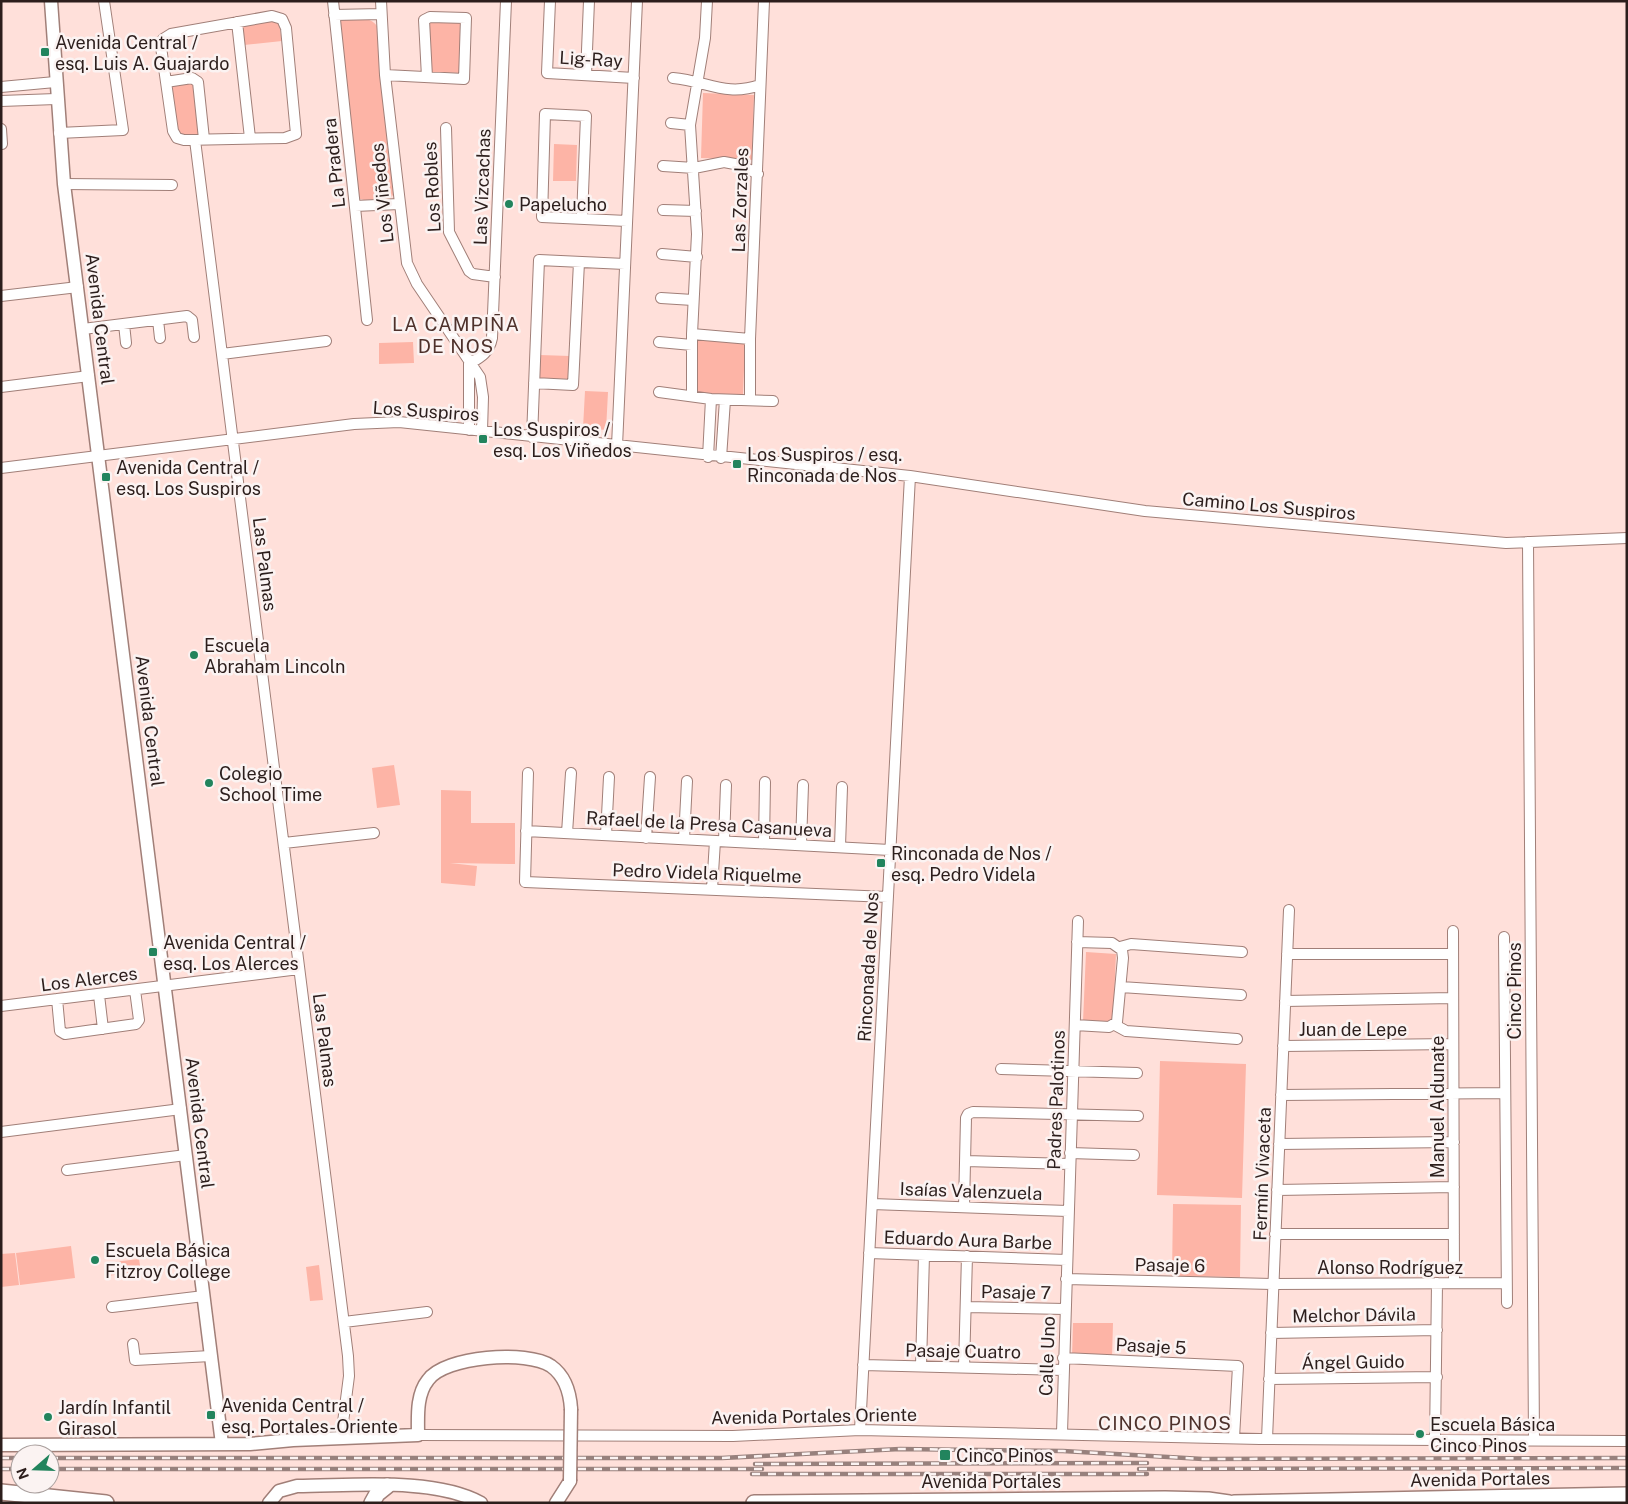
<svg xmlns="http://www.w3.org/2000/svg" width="1628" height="1504" font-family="'Public Sans',sans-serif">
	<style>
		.green { fill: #fdb4a6 }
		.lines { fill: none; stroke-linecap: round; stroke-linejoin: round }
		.minor-casing { stroke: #a17f78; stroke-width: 12 }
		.tertiary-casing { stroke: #a17f78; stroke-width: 15 }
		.secondary-casing { stroke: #a17f78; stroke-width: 18 }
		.minor { stroke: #fff; stroke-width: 10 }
		.tertiary { stroke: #fff; stroke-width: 12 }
		.secondary { stroke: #fff; stroke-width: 15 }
		.rail-casing { stroke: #98817d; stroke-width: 4.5 }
		.rail { stroke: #fbf3f2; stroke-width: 2.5; stroke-dasharray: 8; stroke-linecap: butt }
		.tertiary-bridge-casing { stroke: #a17f78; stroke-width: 15; stroke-linecap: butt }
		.tertiary-bridge { stroke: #fff; stroke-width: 12 }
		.poi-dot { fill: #22845d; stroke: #fbf3f2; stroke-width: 2 }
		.labels { text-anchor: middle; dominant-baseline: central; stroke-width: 5; stroke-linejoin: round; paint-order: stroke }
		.poi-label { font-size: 18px; fill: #2c1e1c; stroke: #fbf3f2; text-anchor: start }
		.street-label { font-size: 18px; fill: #2c1e1c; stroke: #fbf3f2 }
		.neighbourhood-label { font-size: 19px; letter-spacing: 1px; fill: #4e312b; stroke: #fbf3f2 }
	</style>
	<rect width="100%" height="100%" fill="#ffe0da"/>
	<path class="green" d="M 343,19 C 356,19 372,15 378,28 L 394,194 L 389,199 L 364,200 L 356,198 L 339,22 Z
		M 273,21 L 279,24 L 282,41 L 244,45 L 241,26 Z
		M 428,23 L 461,23 L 461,73 L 429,72 Z
		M 194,82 L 200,134 L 184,136 L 178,132 L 171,88 L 175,84 Z
		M 703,93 L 754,95 L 752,160 L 701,158 Z
		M 554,144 L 577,145 L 576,181 L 553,181 Z
		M 697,339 L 745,343 L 743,396 L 700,393 L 698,391 Z
		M 413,342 L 414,363 L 379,364 L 379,343 Z
		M 540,355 L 570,356 L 569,379 L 539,378 Z
		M 585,391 L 608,392 L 606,430 L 583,428 Z
		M 394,765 L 400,805 L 377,808 L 372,768 Z
		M 441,790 L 471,791 L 471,823 L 515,823 L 515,864 L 450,863 L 477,866 L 475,886 L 441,883 Z
		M 1086,952 L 1116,954 L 1113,1023 L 1083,1022 Z
		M 1160,1061 L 1246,1064 L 1242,1198 L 1157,1195 Z
		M 1173,1204 L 1241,1205 L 1240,1277 L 1172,1276 Z
		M 71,1246 L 75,1278 L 20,1285 L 16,1253 Z
		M 15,1253 L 19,1285 L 1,1287 L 1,1254 Z
		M 139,1259 L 141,1272 L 106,1276 L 105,1263 Z
		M 319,1265 L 323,1300 L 310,1301 L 306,1267 Z
		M 1073,1323 L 1113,1323 L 1112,1358 L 1072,1357 Z"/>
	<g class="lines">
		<g class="minor-casing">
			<path id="minor" d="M 333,1 L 367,320
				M 381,1 L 385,75 L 407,263 L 417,284 L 480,377 L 483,397 L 482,431
				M 550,1 L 547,73 L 634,78
				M 334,15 L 381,14
				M 272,16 L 282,19 L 286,28 L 296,134 L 285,138 L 184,140 L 177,138 L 173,131 L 161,47 L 163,39 L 171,34 Z
				M 237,22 L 250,138
				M 385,75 L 464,79 L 466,18 L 430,17 L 424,20 L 427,77
				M 586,75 L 589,1
				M 673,78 C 707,81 726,97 760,85
				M 166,82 L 192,78 L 198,82 L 204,139
				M 1,87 L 55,82
				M 1,101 L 56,99
				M 671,123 L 690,125
				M 446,128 L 449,232 L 469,271 L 473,274 L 495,277
				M 1,129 L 2,144
				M 59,133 L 123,130 L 104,1
				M 195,140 L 348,1356 L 349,1376 L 341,1438
				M 663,166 L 694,168 L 724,162 L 740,165 L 758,174
				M 64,184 L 172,185
				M 355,206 L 399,204
				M 663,210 L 696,211
				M 582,218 L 586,116 L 545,114 L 542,217 L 627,221
				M 662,254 L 697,257
				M 1,296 L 78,287
				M 661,298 L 693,300
				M 158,320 L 160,338
				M 124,324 L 126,343
				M 83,329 L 187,316 L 192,320 L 194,337
				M 692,334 L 750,339
				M 659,342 L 692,345
				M 222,354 L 326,341
				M 469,364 C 481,357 489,353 492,338 L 506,1
				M 469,364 L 469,430
				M 534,383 L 573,385 L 579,262
				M 1,387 L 89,376
				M 659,392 L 711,399 L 773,401
				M 692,396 L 692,334 L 697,234 L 690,125 L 705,38 L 707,1
				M 750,400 L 750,339 L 764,1
				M 532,437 L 539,260 L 625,264
				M 617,446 L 637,1
				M 708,457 L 711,399
				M 721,458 L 725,400
				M 1,468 L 354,424 L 399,422 L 910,476 L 1145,511 L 1506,543 L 1627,538
				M 1528,542 L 1534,1440
				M 528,773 L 525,882 L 888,897
				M 526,831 L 890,850
				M 567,833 L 571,773
				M 606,835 L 609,777
				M 646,838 L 650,777
				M 684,839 L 687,781
				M 724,841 L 726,785
				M 764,842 L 765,782
				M 284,843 L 374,833
				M 801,844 L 803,785
				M 840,846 L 842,787
				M 712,889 L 715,841
				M 1453,931 L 1454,1283
				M 1504,937 L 1507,1303
				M 1120,947 L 1131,944 L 1242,952
				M 1287,954 L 1453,954
				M 1121,987 L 1241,995
				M 99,995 L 103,1029
				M 57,999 L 60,1031 L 65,1034 L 136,1024 L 139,1020 L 135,990
				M 1285,1001 L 1453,998
				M 1,1006 L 299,969
				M 1075,1025 L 1109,1027 L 1117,1022 L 1123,958 L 1122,950 L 1112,943 L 1077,942
				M 1115,1025 L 1126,1031 L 1237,1039
				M 1283,1046 L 1453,1044
				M 1001,1069 L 1137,1073
				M 1281,1095 L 1505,1093
				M 1,1132 L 181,1109
				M 1279,1144 L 1454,1142
				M 1070,1153 L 1134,1155
				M 966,1161 L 1070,1164
				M 67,1170 L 186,1155
				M 1277,1190 L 1454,1187
				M 872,1204 L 1068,1211
				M 964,1207 L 966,1118 L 968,1114 L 973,1112 L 1138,1116
				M 1275,1234 L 1454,1234
				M 869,1253 L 1067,1260
				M 1066,1279 L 1273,1284 L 1506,1283
				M 112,1307 L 204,1296
				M 966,1307 L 1065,1309
				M 344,1322 L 427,1312
				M 1271,1333 L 1437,1330
				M 133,1344 L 135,1360 L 211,1356
				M 1063,1358 L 1238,1366 L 1234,1438
				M 863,1365 L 1063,1370
				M 921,1366 L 924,1255
				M 964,1367 L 967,1256
				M 1269,1379 L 1437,1377
				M 860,1430 L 910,476
				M 1062,1433 L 1078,921
				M 418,1435 L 733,1436 L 860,1430 L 1260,1439 L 1627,1441
				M 1267,1439 L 1289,910
				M 1435,1441 L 1437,1283"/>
		</g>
		<g class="tertiary-casing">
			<path id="tertiary" d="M 51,1 L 64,184 L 222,1444
				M 1,1445 L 250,1444 L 293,1440 L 418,1435 C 418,1417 416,1395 428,1380 C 445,1356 527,1350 551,1366 C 565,1376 570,1392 571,1409
				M 269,1503 L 279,1491 L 297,1486 C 351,1486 434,1477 481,1503
				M 556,1503 L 570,1481"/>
		</g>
		<g class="secondary-casing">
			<path id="secondary" d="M 1,1492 L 106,1503
				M 372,1503 L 377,1494 L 387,1486
				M 754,1503 L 1165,1499 L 1208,1500 L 1229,1503
				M 1234,1503 L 1627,1495"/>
		</g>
		<use href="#minor" class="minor"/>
		<use href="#tertiary" class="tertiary"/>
		<use href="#secondary" class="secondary"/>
		<g class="rail-casing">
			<path id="rail" d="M 1,1458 L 20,1458
				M 50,1458 L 722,1458 L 900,1449 L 1063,1451 L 1203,1459 L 1627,1458
				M 755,1464 L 1147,1463
				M 1,1469 L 20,1469
				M 50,1469 L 762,1469
				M 1139,1469 L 1627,1468
				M 752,1474 L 1147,1474"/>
		</g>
		<use href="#rail" class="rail"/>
		<g class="tertiary-bridge-casing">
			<path id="tertiary-bridge" d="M 570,1481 L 571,1409"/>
		</g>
		<use href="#tertiary-bridge" class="tertiary-bridge"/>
	</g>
	<g class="poi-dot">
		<rect x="40" y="47" width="10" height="10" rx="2.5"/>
		<circle cx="509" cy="204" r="5"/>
		<rect x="478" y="434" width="10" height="10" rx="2.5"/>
		<rect x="732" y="459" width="10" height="10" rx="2.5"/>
		<rect x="101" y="472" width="10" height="10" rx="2.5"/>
		<circle cx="194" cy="655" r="5"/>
		<circle cx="209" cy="783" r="5"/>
		<rect x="876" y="858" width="10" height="10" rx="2.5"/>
		<rect x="148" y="947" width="10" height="10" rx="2.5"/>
		<circle cx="95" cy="1260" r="5"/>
		<rect x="206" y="1410" width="10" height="10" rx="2.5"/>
		<circle cx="48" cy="1417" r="5"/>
		<circle cx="1420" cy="1434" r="5"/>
		<rect x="939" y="1449" width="12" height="12" rx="2.5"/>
	</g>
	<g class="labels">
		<g class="poi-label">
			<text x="55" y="42">Avenida Central /<tspan x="55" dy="21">esq. Luis A. Guajardo</tspan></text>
			<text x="519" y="204">Papelucho</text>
			<text x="493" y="429">Los Suspiros /<tspan x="493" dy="21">esq. Los Viñedos</tspan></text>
			<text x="747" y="454">Los Suspiros / esq.<tspan x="747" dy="21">Rinconada de Nos</tspan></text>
			<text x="116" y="467">Avenida Central /<tspan x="116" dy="21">esq. Los Suspiros</tspan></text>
			<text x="204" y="645">Escuela<tspan x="204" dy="21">Abraham Lincoln</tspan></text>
			<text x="219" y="773">Colegio<tspan x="219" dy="21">School Time</tspan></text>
			<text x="891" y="853">Rinconada de Nos /<tspan x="891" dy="21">esq. Pedro Videla</tspan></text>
			<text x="163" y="942">Avenida Central /<tspan x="163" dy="21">esq. Los Alerces</tspan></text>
			<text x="105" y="1250">Escuela Básica<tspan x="105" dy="21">Fitzroy College</tspan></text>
			<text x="221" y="1405">Avenida Central /<tspan x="221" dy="21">esq. Portales-Oriente</tspan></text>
			<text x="58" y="1407">Jardín Infantil<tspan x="58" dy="21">Girasol</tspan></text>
			<text x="1430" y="1424">Escuela Básica<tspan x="1430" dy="21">Cinco Pinos</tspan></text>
			<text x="956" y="1455">Cinco Pinos</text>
		</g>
		<g class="street-label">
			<text transform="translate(591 59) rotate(3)">Lig-Ray</text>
			<text transform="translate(334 163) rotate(-96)">La Pradera</text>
			<text transform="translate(432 187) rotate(-93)">Los Robles</text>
			<text transform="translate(482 187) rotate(-88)">Las Vizcachas</text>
			<text transform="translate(382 193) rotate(-96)">Los Viñedos</text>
			<text transform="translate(740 200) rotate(-88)">Las Zorzales</text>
			<text transform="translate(100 319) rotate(83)">Avenida Central</text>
			<text transform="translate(426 411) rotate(4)">Los Suspiros</text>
			<text transform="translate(1269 506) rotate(5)">Camino Los Suspiros</text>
			<text transform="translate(265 564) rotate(83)">Las Palmas</text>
			<text transform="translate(150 721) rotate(83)">Avenida Central</text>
			<text transform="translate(709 824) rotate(3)">Rafael de la Presa Casanueva</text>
			<text transform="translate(707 873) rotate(2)">Pedro Videla Riquelme</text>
			<text transform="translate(868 967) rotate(-87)">Rinconada de Nos</text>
			<text transform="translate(89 979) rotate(-7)">Los Alerces</text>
			<text transform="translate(1514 991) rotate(-90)">Cinco Pinos</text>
			<text x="1353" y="1029">Juan de Lepe</text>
			<text transform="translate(325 1040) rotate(83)">Las Palmas</text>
			<text transform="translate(1056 1100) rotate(-88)">Padres Palotinos</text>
			<text transform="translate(1437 1107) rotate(-90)">Manuel Aldunate</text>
			<text transform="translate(200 1123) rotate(83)">Avenida Central</text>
			<text transform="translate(1262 1174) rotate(-88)">Fermín Vivaceta</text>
			<text transform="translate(971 1191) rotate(2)">Isaías Valenzuela</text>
			<text transform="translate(968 1240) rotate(2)">Eduardo Aura Barbe</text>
			<text transform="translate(1170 1265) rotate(1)">Pasaje 6</text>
			<text x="1390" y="1267">Alonso Rodríguez</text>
			<text transform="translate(1016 1292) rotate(1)">Pasaje 7</text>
			<text transform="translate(1354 1315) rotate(-1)">Melchor Dávila</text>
			<text transform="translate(1151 1346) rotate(3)">Pasaje 5</text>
			<text transform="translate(963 1351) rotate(1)">Pasaje Cuatro</text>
			<text transform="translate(1047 1356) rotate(-88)">Calle Uno</text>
			<text transform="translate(1353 1362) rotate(-1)">Ángel Guido</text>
			<text transform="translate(814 1416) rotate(-1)">Avenida Portales Oriente</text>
			<text transform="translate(1480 1479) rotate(-1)">Avenida Portales</text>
			<text x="991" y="1481">Avenida Portales</text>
		</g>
		<g class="neighbourhood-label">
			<text x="456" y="324">LA CAMPIÑA<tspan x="456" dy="22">DE NOS</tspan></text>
			<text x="1165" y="1423">CINCO PINOS</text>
		</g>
	</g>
	<rect width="1628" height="1504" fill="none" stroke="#2c1e1c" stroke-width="5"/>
	<g transform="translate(35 1469) rotate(250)"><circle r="24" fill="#fbf3f2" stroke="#a89e9c"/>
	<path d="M0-4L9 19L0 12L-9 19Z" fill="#22845d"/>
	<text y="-8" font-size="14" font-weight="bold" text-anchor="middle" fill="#2c1e1c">N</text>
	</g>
</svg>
